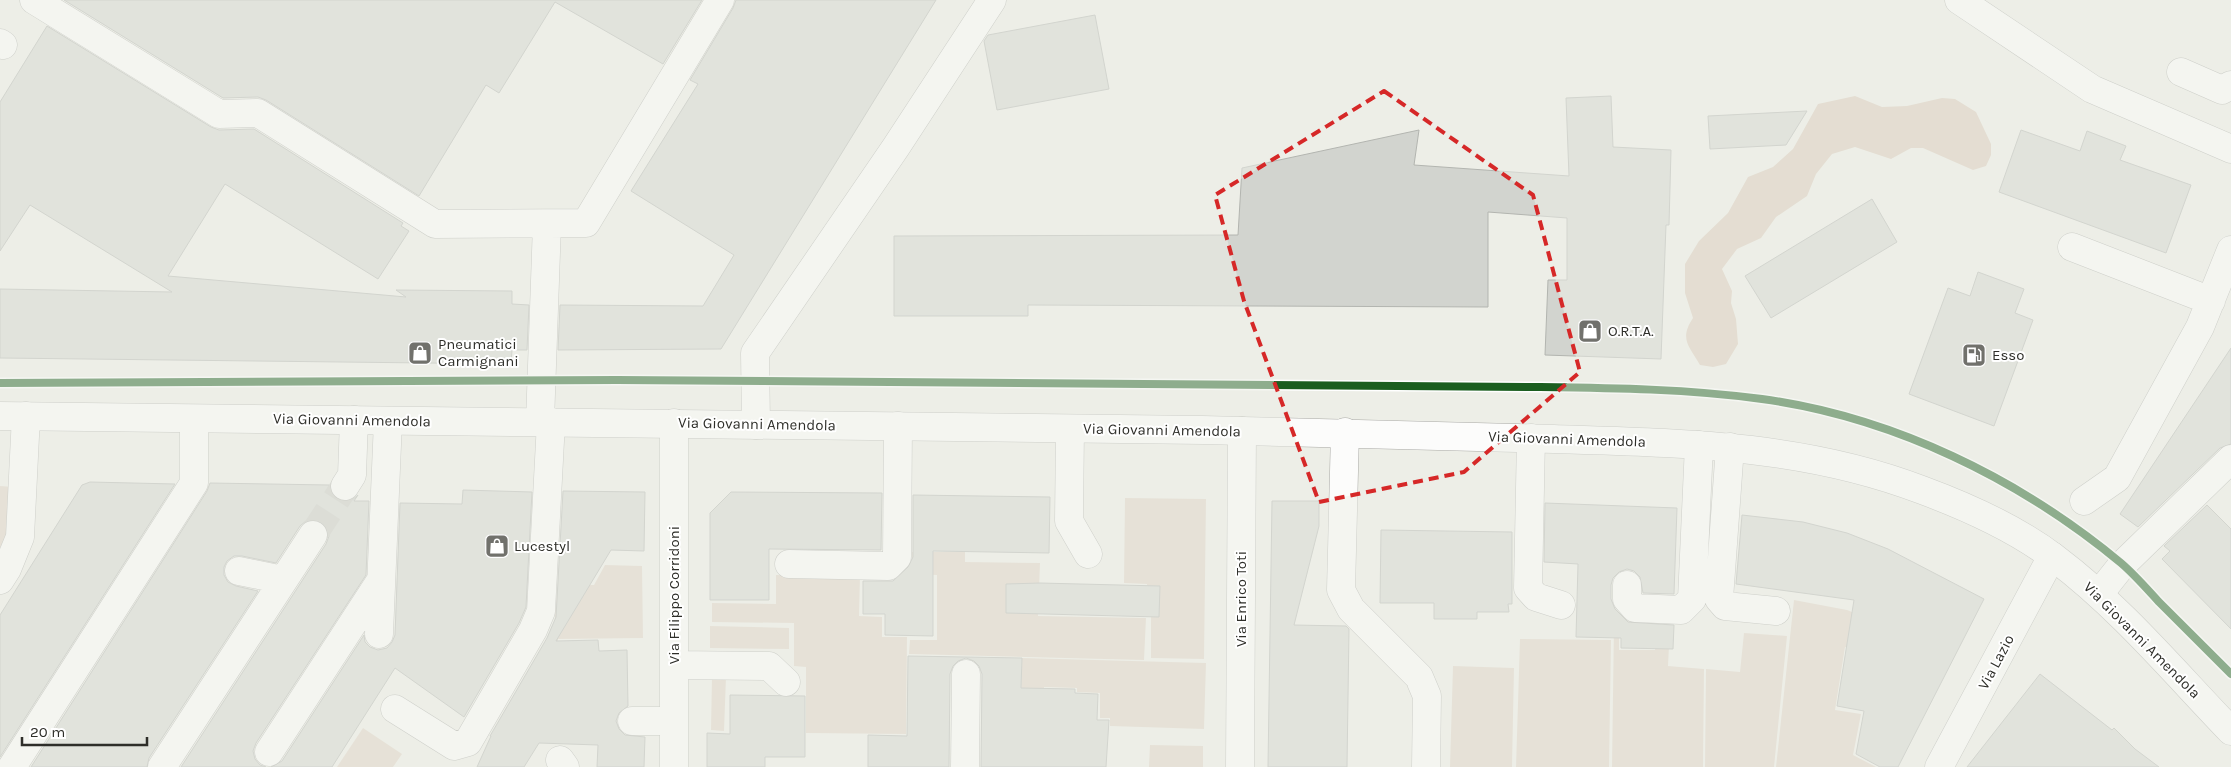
<svg xmlns="http://www.w3.org/2000/svg" width="2231" height="767" font-family="Karla,sans-serif">
	<style>
		.green { fill: #ded1c4 }
		.forest { fill: #d9c8b8 }
		.building { fill: #d2d4cf; stroke: #b3b5b0 }
		.lines { fill: none; stroke-linecap: round; stroke-linejoin: round }
		.minor-tunnel { stroke: #c7c8c1; stroke-width: 28; stroke-dasharray: 28 14; stroke-linecap: butt }
		.minor-casing { stroke: #aaaaa6; stroke-width: 29 }
		.major-casing { stroke: #aaaaa6; stroke-width: 29 }
		.minor { stroke: #fcfcfb; stroke-width: 28 }
		.major { stroke: #fcfcfb; stroke-width: 28 }
		.cycleway-casing { stroke: #fff; stroke-width: 11 }
		.cycleway { stroke: #1b5e20; stroke-width: 8 }
		.marked { fill: none; stroke: #d62828; stroke-width: 4; stroke-dasharray: 10 6; stroke-linejoin: round }
		.labels { text-anchor: middle; dominant-baseline: central; stroke-width: 4; stroke-linejoin: round; paint-order: stroke }
		.poi-label { font-size: 15px; fill: #2e2e29; stroke: #fff; text-anchor: start }
		.street-label { font-size: 15px; fill: #2e2e29; stroke: #fff }
	</style>
	<rect width="100%" height="100%" fill="#edeee7"/>
	<path class="green" d="M 0,486 L 14,487 L 12,524 L 0,548 Z
		M 1125,498 L 1206,499 L 1204,659 L 1151,658 L 1151,613 L 1147,613 L 1147,584 L 1124,583 Z
		M 561,551 L 575,585 L 594,585 L 605,565 L 642,566 L 643,638 L 558,639 L 558,674 L 546,731 L 504,711 L 553,639 Z
		M 912,552 L 965,552 L 965,562 L 1040,563 L 1038,616 L 1146,618 L 1144,660 L 909,654 L 910,640 L 937,640 L 937,575 L 912,574 Z
		M 776,575 L 860,576 L 859,616 L 882,617 L 882,637 L 907,637 L 906,734 L 806,733 L 806,667 L 794,666 L 794,623 L 712,622 L 712,603 L 776,604 Z
		M 1794,600 L 1847,610 L 1877,622 L 1876,652 L 1845,647 L 1835,710 L 1861,714 L 1853,755 L 1876,767 L 1776,767 Z
		M 1614,623 L 1619,624 L 1619,650 L 1655,650 L 1656,625 L 1670,626 L 1668,666 L 1704,669 L 1703,767 L 1612,767 Z
		M 710,626 L 789,628 L 789,649 L 710,648 Z
		M 1744,633 L 1787,636 L 1774,767 L 1705,767 L 1706,669 L 1740,672 Z
		M 1520,639 L 1611,640 L 1609,767 L 1516,767 Z
		M 1022,658 L 1206,663 L 1204,729 L 1110,726 L 1110,718 L 1100,718 L 1100,693 L 1077,692 L 1077,688 L 1044,687 L 1043,733 L 1020,732 Z
		M 1453,666 L 1514,668 L 1512,767 L 1450,767 Z
		M 712,676 L 726,677 L 724,731 L 711,730 Z
		M 363,728 L 402,754 L 393,767 L 337,767 Z
		M 1150,745 L 1203,746 L 1203,767 L 1149,767 Z"/>
	<path class="forest" d="M 1855,96 L 1882,107 L 1907,106 L 1942,98 L 1955,99 L 1976,112 L 1991,144 L 1991,155 L 1986,166 L 1973,170 L 1923,148 L 1911,148 L 1891,159 L 1855,147 L 1832,154 L 1816,174 L 1807,196 L 1776,217 L 1761,238 L 1737,249 L 1722,269 L 1732,291 L 1731,303 L 1736,319 L 1738,344 L 1726,364 L 1713,367 L 1700,365 C 1689,346 1679,339 1693,318 L 1685,293 L 1685,264 L 1699,241 L 1728,213 L 1748,177 L 1773,167 L 1793,149 L 1818,104 Z"/>
	<path class="building" d="M 64,0 L 702,0 L 663,64 L 555,2 L 499,93 L 486,85 L 419,196 L 266,100 L 258,97 L 223,98 Z
		M 736,0 L 936,0 L 721,349 L 558,350 L 560,305 L 703,306 L 734,255 L 631,191 L 698,84 L 690,80 L 733,8 Z
		M 1095,15 L 1109,89 L 997,110 L 984,41 L 988,35 Z
		M 47,26 L 211,127 L 219,130 L 254,129 L 403,223 L 401,226 L 409,231 L 378,279 L 225,184 L 168,276 L 406,297 L 396,290 L 512,291 L 512,304 L 529,305 L 527,350 L 512,350 L 511,364 L 0,358 L 0,289 L 172,292 L 30,205 L 0,251 L 0,102 Z
		M 1611,96 L 1613,147 L 1671,150 L 1669,225 L 1666,225 L 1661,359 L 1545,355 L 1548,280 L 1567,280 L 1567,218 L 1488,212 L 1488,307 L 1028,305 L 1028,316 L 894,316 L 894,236 L 1238,235 L 1242,168 L 1419,130 L 1414,165 L 1569,176 L 1566,98 Z
		M 1807,111 L 1786,145 L 1710,149 L 1708,116 Z
		M 2021,130 L 2080,151 L 2087,131 L 2126,146 L 2120,160 L 2191,185 L 2166,253 L 1999,192 Z
		M 1872,199 L 1897,242 L 1771,318 L 1745,276 Z
		M 1978,272 L 2024,289 L 2015,313 L 2033,320 L 1994,426 L 1909,394 L 1948,288 L 1970,296 Z
		M 2231,348 L 2231,444 L 2220,448 L 2138,527 L 2120,514 Z
		M 90,482 L 175,484 L 0,757 L 0,615 L 82,485 Z
		M 210,483 L 329,485 L 331,494 L 337,499 L 345,502 L 352,500 L 358,495 L 354,501 L 369,501 L 366,575 L 256,743 L 253,751 L 255,759 L 260,765 L 266,767 L 181,767 L 326,544 L 329,536 L 327,528 L 322,522 L 314,519 L 306,521 L 300,526 L 276,563 L 242,556 L 234,556 L 227,561 L 224,567 L 224,575 L 228,582 L 236,586 L 258,591 L 149,758 L 147,767 L 31,767 L 207,491 Z
		M 463,490 L 532,492 L 526,607 L 519,623 L 464,717 L 395,668 L 332,767 L 271,767 L 282,761 L 364,635 L 365,642 L 370,647 L 378,650 L 387,648 L 392,642 L 395,635 L 400,503 L 462,504 Z
		M 563,491 L 645,492 L 644,551 L 611,550 L 556,641 L 598,640 L 599,651 L 627,650 L 628,706 L 619,713 L 616,721 L 619,729 L 625,735 L 645,737 L 644,767 L 597,767 L 598,745 L 539,743 L 524,767 L 477,767 L 491,736 L 490,736 L 547,638 L 556,617 Z
		M 731,492 L 882,493 L 881,550 L 769,549 L 769,600 L 710,600 L 710,513 Z
		M 913,495 L 1050,497 L 1049,553 L 933,551 L 933,636 L 885,635 L 885,614 L 863,614 L 863,581 L 893,581 L 908,567 L 913,557 Z
		M 1272,501 L 1319,501 L 1319,526 L 1294,625 L 1346,626 L 1349,629 L 1347,767 L 1268,767 Z
		M 1545,503 L 1677,508 L 1674,594 L 1643,593 L 1640,577 L 1634,571 L 1627,569 L 1619,572 L 1613,578 L 1611,585 L 1611,599 L 1615,609 L 1628,622 L 1674,625 L 1673,649 L 1621,648 L 1621,638 L 1576,637 L 1578,564 L 1544,562 Z
		M 2207,505 L 2231,529 L 2231,629 L 2162,559 L 2170,551 L 2164,546 Z
		M 1742,515 L 1803,522 L 1847,533 L 1888,549 L 1984,599 L 1898,767 L 1880,767 L 1856,754 L 1864,711 L 1837,706 L 1854,600 L 1736,584 Z
		M 1381,530 L 1512,532 L 1512,604 L 1508,604 L 1509,612 L 1477,612 L 1477,619 L 1434,619 L 1434,603 L 1380,603 Z
		M 1040,583 L 1160,586 L 1159,617 L 1006,613 L 1006,584 Z
		M 908,656 L 1022,658 L 1021,688 L 1075,689 L 1075,693 L 1098,694 L 1097,720 L 1109,720 L 1106,767 L 981,767 L 982,674 L 979,666 L 974,661 L 966,658 L 958,661 L 953,666 L 950,674 L 949,767 L 868,767 L 868,735 L 907,736 Z
		M 2040,674 L 2112,730 L 2114,728 L 2135,749 L 2159,767 L 1967,767 Z
		M 730,695 L 805,696 L 805,757 L 765,757 L 765,767 L 707,767 L 707,733 L 730,734 Z"/>
	<g class="lines">
		<path class="minor-tunnel" d="M 313,535 L 345,486"/>
		<g class="minor-casing">
			<path id="minor" d="M 34,0 L 219,114 L 258,113 L 435,224 L 586,223 L 720,0
				M 1959,0 L 2092,89 L 2231,149
				M 0,43 L 3,45
				M 2181,72 L 2222,90 L 2231,85
				M 2072,247 L 2211,301
				M 540,422 L 547,224
				M 756,425 L 755,353 L 896,147 L 992,0
				M 1070,429 L 1069,521 L 1088,554
				M 1345,432 L 1341,590 L 1351,609 L 1419,677 L 1427,696 L 1426,767
				M 1531,438 L 1528,588 L 1536,597 L 1561,605
				M 1730,447 L 1719,599 L 1725,606 L 1776,611
				M 345,486 L 352,475 L 354,420
				M 2084,501 L 2117,478 L 2200,327 L 2231,250
				M 789,564 L 888,566 L 897,557 L 898,426
				M 239,571 L 283,580
				M 0,580 L 7,569 L 20,537 L 26,416
				M 1627,585 L 1627,599 L 1635,608 L 1681,610 L 1692,599 L 1699,445
				M 2099,594 L 2122,565 L 2231,459
				M 379,634 L 388,421
				M 674,665 L 769,666 L 786,682
				M 395,709 L 454,746 L 468,742 L 533,630 L 541,611 L 551,422
				M 632,721 L 674,721
				M 269,752 L 381,580
				M 560,760 L 565,767
				M 12,767 L 194,483 L 194,419
				M 162,767 L 313,535
				M 674,767 L 674,423
				M 965,767 L 966,674
				M 1240,767 L 1242,431
				M 1939,767 L 2052,556"/>
		</g>
		<g class="major-casing">
			<path id="major" d="M 0,416 C 401,420 802,425 1203,430 C 1320,432 1437,435 1554,439 C 1679,443 1802,444 1922,490 C 1968,507 2017,529 2056,559 C 2121,608 2175,673 2231,731"/>
		</g>
		<use href="#minor" class="minor"/>
		<use href="#major" class="major"/>
		<g class="cycleway-casing">
			<path id="cycleway" d="M 0,383 L 617,380 L 1540,387 C 1614,388 1688,389 1762,399 C 1893,417 2020,479 2121,563 C 2135,575 2147,589 2159,602 C 2183,626 2207,650 2231,674"/>
		</g>
		<use href="#cycleway" class="cycleway"/>
	</g>
	<path d="M0 0H2231V767H0ZM 1384,91 L 1533,195 L 1580,372 L 1464,472 L 1319,502 L 1244,301 L 1215,195 Z" fill="#edeee7" fill-opacity=".55" fill-rule="evenodd"/>
	<path class="marked" d="M 1384,91 L 1533,195 L 1580,372 L 1464,472 L 1319,502 L 1244,301 L 1215,195 Z"/>
	<defs>
		<g id="shop-square" transform="scale(1.25)"><rect x="-9" y="-9" width="18" height="18" rx="4" fill="#71716c" stroke="#fff"/><path d="M-5-2.5h2.3a2.7 3.5 0 0 1 5.4 0H5L5.5 6h-11ZM-1.5-2.5h3a1.5 2.3 0 0 0-3 0Z" fill="#fff"/></g>
		<g id="fuel-square" transform="scale(1.25)"><rect x="-9" y="-9" width="18" height="18" rx="4" fill="#71716c" stroke="#fff"/><path d="M-5.5-6h7V0h2V4h1.3V-2.5L3-4.5l.8-.8L6-3V5H2.5V1h-1V6h-7ZM-4.2-4.7v3.2H.2V-4.7Z" fill="#fff"/></g>
	</defs>
	<g fill-rule="evenodd">
		<use href="#shop-square" x="1590" y="331"/>
		<use href="#shop-square" x="420" y="353"/>
		<use href="#fuel-square" x="1974" y="355"/>
		<use href="#shop-square" x="497" y="546"/>
	</g>
	<g class="labels">
		<g class="poi-label">
			<text x="1608" y="331">O.R.T.A.</text>
			<text x="438" y="344">Pneumatici<tspan x="438" dy="17">Carmignani</tspan></text>
			<text x="1992" y="355">Esso</text>
			<text x="514" y="546">Lucestyl</text>
		</g>
		<g class="street-label">
			<text transform="translate(352 420) rotate(1)">Via Giovanni Amendola</text>
			<text transform="translate(757 424) rotate(1)">Via Giovanni Amendola</text>
			<text transform="translate(1162 430) rotate(1)">Via Giovanni Amendola</text>
			<text transform="translate(1567 439) rotate(2)">Via Giovanni Amendola</text>
			<text transform="translate(674 595) rotate(-90)">Via Filippo Corridoni</text>
			<text transform="translate(1241 599) rotate(-90)">Via Enrico Toti</text>
			<text transform="translate(2142 640) rotate(45)">Via Giovanni Amendola</text>
			<text transform="translate(1996 662) rotate(-62)">Via Lazio</text>
		</g>
	</g>
	<path d="M22 737v8h125v-8" fill="none" stroke="#2e2e29" stroke-width="2.5"/>
	<text x="30" y="737" font-size="15" fill="#2e2e29" stroke="#ffffff" stroke-width="4" paint-order="stroke">20 m</text>
</svg>
